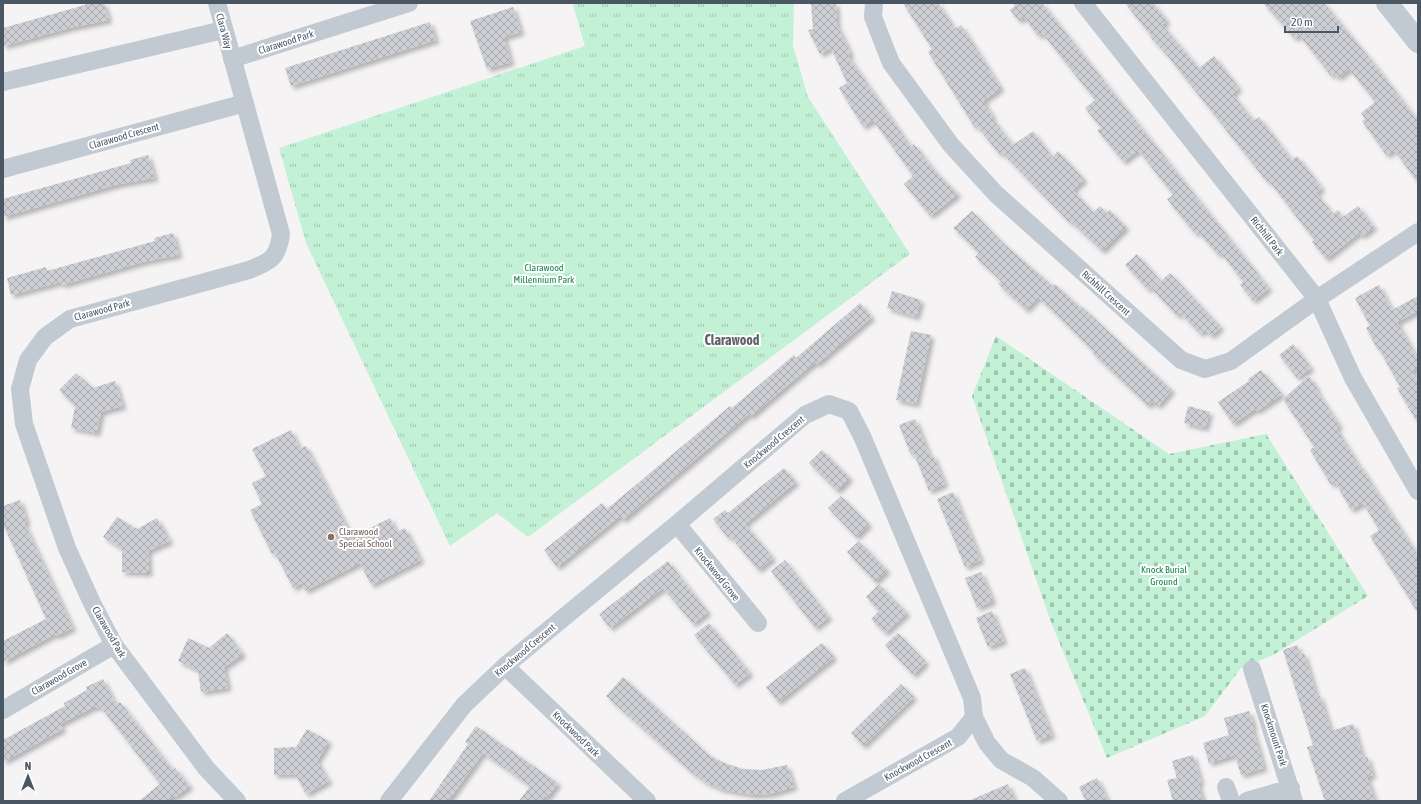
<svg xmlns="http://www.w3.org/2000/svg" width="1421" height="804" font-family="'Asap Condensed',sans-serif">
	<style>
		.grass { fill: url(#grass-tufts) }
		.cemetery { fill: url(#cemetery-stones) }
		.building { fill: url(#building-cross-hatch); filter: url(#shadow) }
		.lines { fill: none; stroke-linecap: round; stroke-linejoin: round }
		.minor { stroke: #c1cad2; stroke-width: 18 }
		.tertiary { stroke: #c1cad2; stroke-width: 22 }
		.education-dot { fill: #8d6e63; stroke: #fff; stroke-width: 1.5 }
		.labels { text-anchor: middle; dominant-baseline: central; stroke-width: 4; stroke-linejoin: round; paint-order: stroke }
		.street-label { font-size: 10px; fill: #4a5661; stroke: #fff }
		.park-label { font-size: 10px; fill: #17864f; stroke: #fff }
		.education-label { font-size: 10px; fill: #785e54; stroke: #fff; text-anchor: start }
		.district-label { font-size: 14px; font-weight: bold; fill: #5f6368; stroke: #fff }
	</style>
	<defs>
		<pattern id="grass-tufts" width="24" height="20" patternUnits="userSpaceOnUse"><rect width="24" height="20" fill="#c3f1d5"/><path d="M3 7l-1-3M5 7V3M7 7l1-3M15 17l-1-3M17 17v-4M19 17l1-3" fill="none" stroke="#a0c6b0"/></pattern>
		<pattern id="cemetery-stones" width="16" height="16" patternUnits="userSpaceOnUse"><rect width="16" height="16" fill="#c3f1d5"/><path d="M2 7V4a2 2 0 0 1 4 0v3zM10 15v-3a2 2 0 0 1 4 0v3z" fill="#a0c6b0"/></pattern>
		<pattern id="building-cross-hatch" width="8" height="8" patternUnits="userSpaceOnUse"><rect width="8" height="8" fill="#cdcfd5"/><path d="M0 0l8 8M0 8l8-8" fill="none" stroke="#a8abb0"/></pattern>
		<filter id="shadow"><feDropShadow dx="3.5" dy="3.5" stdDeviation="2" flood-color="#0004"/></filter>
	</defs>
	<rect width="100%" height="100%" fill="#f5f3f3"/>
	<path class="grass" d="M 576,3 L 794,3 L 793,46 L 808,97 L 910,254 L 528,537 L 497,513 L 450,546 L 306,243 L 279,148 L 585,46 L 573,5 Z"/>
	<path class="cemetery" d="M 996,336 L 1169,454 L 1266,434 L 1368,596 L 1273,655 L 1241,668 L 1205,716 L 1107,758 L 1051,622 L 972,396 Z"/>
	<path class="building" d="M 85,3 L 104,3 L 109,20 L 74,27 L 3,46 L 3,28 L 85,5 Z
		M 811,3 L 836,3 L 837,25 L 851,54 L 848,56 L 911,147 L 914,144 L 936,172 L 958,194 L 930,216 L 904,184 L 913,176 L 873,120 L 863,127 L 839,88 L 847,83 L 831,48 L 820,54 L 808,30 L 813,29 Z
		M 903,3 L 938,3 L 955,29 L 961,25 L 1001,88 L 983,101 L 993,116 L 991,117 L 1013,145 L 1033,131 L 1052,157 L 1058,151 L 1084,179 L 1073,190 L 1093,212 L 1100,206 L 1107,213 L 1110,210 L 1126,227 L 1102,251 L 1071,222 L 1070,223 L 1001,152 L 999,154 L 977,126 L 975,128 L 928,52 L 932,49 Z
		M 1013,3 L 1042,3 L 1269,288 L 1253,301 L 1240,285 L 1243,282 L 1221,253 L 1218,255 L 1198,232 L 1195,234 L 1167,199 L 1173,195 L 1138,150 L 1123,162 L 1097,130 L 1101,128 L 1085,108 L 1095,100 L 1042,33 L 1038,36 L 1024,17 L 1019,21 L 1010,10 L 1015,6 Z
		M 1125,3 L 1153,3 L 1167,21 L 1162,25 L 1199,68 L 1214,56 L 1239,88 L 1232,94 L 1254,121 L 1259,117 L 1292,160 L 1297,156 L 1322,188 L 1316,193 L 1333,214 L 1338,210 L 1343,217 L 1358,206 L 1374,227 L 1362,236 L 1359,233 L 1326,259 L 1312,242 L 1314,240 L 1269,181 L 1267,182 L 1166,54 L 1150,37 L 1151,36 Z
		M 1263,3 L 1324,3 L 1376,66 L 1418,121 L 1418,183 L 1394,150 L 1386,155 L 1362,121 L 1365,119 L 1361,113 L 1375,102 L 1349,69 L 1338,78 L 1334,73 L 1331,76 L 1299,35 L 1295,39 Z
		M 513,7 L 521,32 L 504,37 L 511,62 L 487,69 L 470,21 Z
		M 430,22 L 436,40 L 291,86 L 285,68 Z
		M 148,155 L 155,178 L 119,184 L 3,217 L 3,199 L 131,163 L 130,160 Z
		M 972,211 L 1003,243 L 1053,286 L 1055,284 L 1080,307 L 1081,306 L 1172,390 L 1158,406 L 1152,401 L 1148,406 L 1093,354 L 1094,352 L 1038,297 L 1026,310 L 998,284 L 1001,281 L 975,257 L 979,253 L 953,228 Z
		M 173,233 L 179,255 L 143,262 L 62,285 L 61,282 L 11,295 L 7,278 L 46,267 L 47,271 L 155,241 L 154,238 Z
		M 1137,254 L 1160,280 L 1148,290 L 1125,265 Z
		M 1170,273 L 1221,327 L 1211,336 L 1205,330 L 1200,334 L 1180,313 L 1177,316 L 1152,289 Z
		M 1379,285 L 1392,310 L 1418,296 L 1418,311 L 1397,322 L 1418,360 L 1418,367 L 1412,371 L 1418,381 L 1418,424 L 1397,388 L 1400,387 L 1379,349 L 1378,350 L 1366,328 L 1370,326 L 1355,298 Z
		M 892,291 L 921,300 L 916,317 L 887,308 Z
		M 860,303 L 872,317 L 858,329 L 817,364 L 815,362 L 751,416 L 749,414 L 623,520 L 620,516 L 557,567 L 544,550 L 602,503 L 607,509 L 730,406 L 732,408 L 794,355 L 796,358 Z
		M 911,331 L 931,335 L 916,404 L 896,400 Z
		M 1293,344 L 1311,368 L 1297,378 L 1279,355 Z
		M 1261,370 L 1282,394 L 1257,411 L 1255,409 L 1233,424 L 1218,402 L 1249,381 L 1248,379 Z
		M 76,373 L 93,388 L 115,381 L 123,406 L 101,412 L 97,433 L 71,428 L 75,406 L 59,390 Z
		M 1309,376 L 1318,390 L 1317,391 L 1340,426 L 1336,428 L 1360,467 L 1361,467 L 1418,556 L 1418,613 L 1370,536 L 1379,530 L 1363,503 L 1351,510 L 1335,482 L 1331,485 L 1310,450 L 1314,447 L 1283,399 Z
		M 1188,406 L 1210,412 L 1205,428 L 1184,423 Z
		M 915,419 L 930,456 L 933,455 L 945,484 L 929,491 L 914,454 L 911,455 L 899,425 Z
		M 291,430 L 300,449 L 306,446 L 352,537 L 390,518 L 397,532 L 405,528 L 421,560 L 371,585 L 360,563 L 305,591 L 302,583 L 293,588 L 275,553 L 272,554 L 250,510 L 262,504 L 252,483 L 266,476 L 252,449 Z
		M 822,450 L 850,478 L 837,491 L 809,463 Z
		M 784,468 L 796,482 L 745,524 L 773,558 L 758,570 L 730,536 L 728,538 L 713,519 L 725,510 L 728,513 Z
		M 953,492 L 981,560 L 965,567 L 937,499 Z
		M 841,496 L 869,524 L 856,537 L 828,508 Z
		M 20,500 L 27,522 L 24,523 L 73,628 L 56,636 L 55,634 L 3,662 L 3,641 L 46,619 L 3,524 L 3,506 Z
		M 117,517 L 137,529 L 157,518 L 170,541 L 148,551 L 149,573 L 122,572 L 122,549 L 103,537 Z
		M 859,541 L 887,570 L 875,582 L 847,552 Z
		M 785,560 L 829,617 L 815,628 L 771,571 Z
		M 668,561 L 708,612 L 693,624 L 663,588 L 610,628 L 599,614 Z
		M 981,572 L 993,601 L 977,608 L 965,578 Z
		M 879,584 L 907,613 L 885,633 L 871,619 L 879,611 L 866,597 Z
		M 992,611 L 1004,641 L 988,647 L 976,618 Z
		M 709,623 L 750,673 L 735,685 L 694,635 Z
		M 227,633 L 243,654 L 224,667 L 228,688 L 201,692 L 198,670 L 178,661 L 188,638 L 209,648 Z
		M 898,633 L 926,662 L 913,675 L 885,645 Z
		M 822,643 L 834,657 L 778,702 L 766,687 Z
		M 1297,645 L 1300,655 L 1304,653 L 1317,697 L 1320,696 L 1331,731 L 1353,724 L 1363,758 L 1367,756 L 1373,775 L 1367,777 L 1375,801 L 1325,801 L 1307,747 L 1313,745 L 1283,650 Z
		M 1025,668 L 1052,735 L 1037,741 L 1010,674 Z
		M 623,677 L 709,755 L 724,763 L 743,769 L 762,770 L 787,765 L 794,787 L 770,794 L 753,795 L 721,789 L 705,782 L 691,772 L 606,696 Z
		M 103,679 L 116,705 L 120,702 L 172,769 L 175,768 L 190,786 L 175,797 L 174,795 L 167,801 L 139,801 L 160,784 L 100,706 L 97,708 L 96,706 L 60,724 L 63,729 L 3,762 L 3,740 L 65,706 L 64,703 L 87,690 L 86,687 Z
		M 901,684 L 914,697 L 863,746 L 851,733 Z
		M 1249,711 L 1254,726 L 1252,726 L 1264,768 L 1241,775 L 1235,755 L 1209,763 L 1203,743 L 1229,735 L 1224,718 Z
		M 476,726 L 558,783 L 547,798 L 545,796 L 541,801 L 519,801 L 530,786 L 483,753 L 448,801 L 429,801 L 468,744 L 465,742 Z
		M 307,729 L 329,741 L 317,761 L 329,781 L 306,794 L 295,774 L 274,775 L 274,748 L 296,747 Z
		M 1193,755 L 1201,782 L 1198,783 L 1203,801 L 1173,801 L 1167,780 L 1177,778 L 1172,761 Z
		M 1097,778 L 1108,801 L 1086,801 L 1079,787 Z
		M 1008,784 L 1015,801 L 968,801 Z"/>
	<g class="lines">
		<path class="minor" d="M 217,3 L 281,234 C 278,258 270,262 249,270 L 70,319 L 45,337 L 28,360 L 20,389 L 24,424 L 67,548 L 92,603 L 114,645 L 206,768 L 237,801
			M 874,3 L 873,17 L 891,63 L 951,145 L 996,194 L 1181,360 L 1205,369 L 1231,361 L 1317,299 L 1418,232
			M 1083,3 L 1317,299 L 1353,378 L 1418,491
			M 232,59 L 409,3
			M 3,82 L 223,30
			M 3,169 L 245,103
			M 677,524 L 758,623
			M 505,666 L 647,801
			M 1252,669 L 1294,801
			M 3,710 L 114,645
			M 974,717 L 987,743 L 1001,760 L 1033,778 L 1059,801
			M 1226,787 L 1231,801
			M 389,801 L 464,705 L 505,666 L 677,524 L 805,415 L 829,404 L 849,411 L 862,436 L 972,698 L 974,717 L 958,737 L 845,801
			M 1247,801 L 1291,788"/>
		<path class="tertiary" d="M 1387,3 L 1418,42"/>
	</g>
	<circle class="education-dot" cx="331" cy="537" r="4"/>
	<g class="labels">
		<g class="street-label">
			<text transform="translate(224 31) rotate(75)">Clara Way</text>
			<text transform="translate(286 42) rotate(-18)">Clarawood Park</text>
			<text transform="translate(124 136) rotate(-16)">Clarawood Crescent</text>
			<text transform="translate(1267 236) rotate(52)">Richhill Park</text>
			<text transform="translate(1106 293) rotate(42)">Richhill Crescent</text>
			<text transform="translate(102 310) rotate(-15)">Clarawood Park</text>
			<text transform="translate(774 442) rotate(-40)">Knockwood Crescent</text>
			<text transform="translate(717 574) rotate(51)">Knockwood Grove</text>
			<text transform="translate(109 632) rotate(60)">Clarawood Park</text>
			<text transform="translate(525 650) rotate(-40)">Knockwood Crescent</text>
			<text transform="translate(59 677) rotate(-30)">Clarawood Grove</text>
			<text transform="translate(576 734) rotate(44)">Knockwood Park</text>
			<text transform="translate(1274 735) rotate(72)">Knockmount Park</text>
			<text transform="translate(918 760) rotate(-29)">Knockwood Crescent</text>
		</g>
		<g class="park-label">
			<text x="544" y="267">Clarawood<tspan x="544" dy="12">Millennium Park</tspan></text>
			<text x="1164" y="569">Knock Burial<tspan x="1164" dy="12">Ground</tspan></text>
		</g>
		<g class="education-label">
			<text x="339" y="531">Clarawood<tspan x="339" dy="12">Special School</tspan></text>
		</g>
		<g class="district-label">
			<text x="732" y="340">Clarawood</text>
		</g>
	</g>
	<rect width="1421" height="804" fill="none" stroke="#4a5661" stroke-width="8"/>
	<g transform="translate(28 776)" stroke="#ffffff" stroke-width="3" paint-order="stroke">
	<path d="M0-3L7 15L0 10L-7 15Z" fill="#4a5661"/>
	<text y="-6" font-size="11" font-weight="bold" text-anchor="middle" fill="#4a5661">N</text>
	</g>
	<path d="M1285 26v6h53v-6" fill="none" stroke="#4a5661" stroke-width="2"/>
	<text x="1291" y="26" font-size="12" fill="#4a5661" stroke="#ffffff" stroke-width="3" paint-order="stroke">20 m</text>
</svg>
